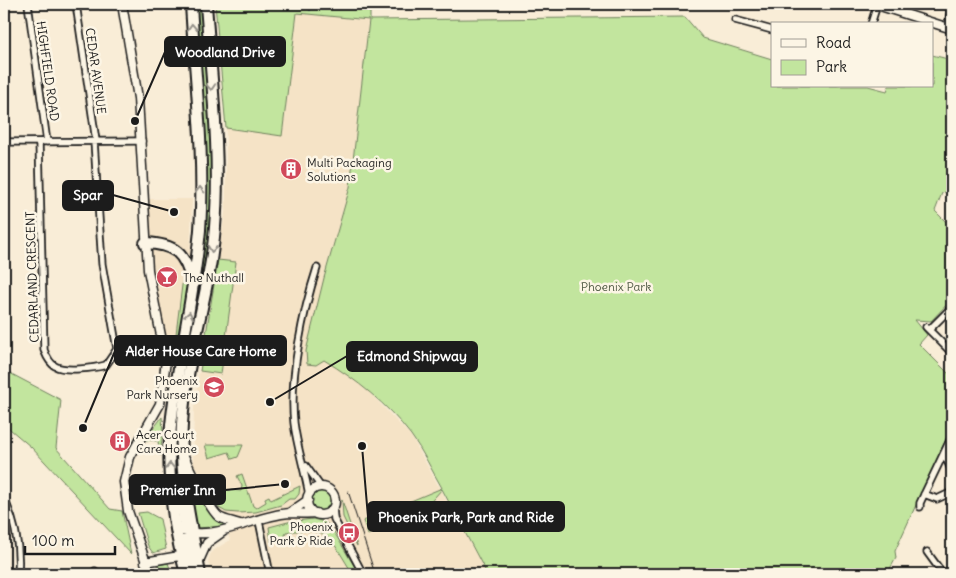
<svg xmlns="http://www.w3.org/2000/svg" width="956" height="578" font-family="Delius,sans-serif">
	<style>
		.built { fill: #f5e3c6 }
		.green { fill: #c2e59e; stroke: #6f805d }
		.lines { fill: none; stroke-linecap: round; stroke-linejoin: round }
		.stream { stroke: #5c8296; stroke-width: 2 }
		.minor-casing { stroke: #1c1c1c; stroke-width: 9 }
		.tertiary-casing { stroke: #1c1c1c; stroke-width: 11 }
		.trunk-casing { stroke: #1c1c1c; stroke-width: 14 }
		.minor { stroke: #fcf5e5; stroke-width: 5.5 }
		.tertiary { stroke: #fcf5e5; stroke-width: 8 }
		.trunk { stroke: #fcf5e5; stroke-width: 10 }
		.tram { stroke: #1c1c1c; stroke-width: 1 }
		.oneway { stroke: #97938b }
		.labels { text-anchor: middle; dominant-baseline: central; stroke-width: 5; stroke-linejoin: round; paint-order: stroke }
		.street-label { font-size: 12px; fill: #1c1c1c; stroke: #fcf5e5 }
		.poi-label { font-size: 12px; fill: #1c1c1c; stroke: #fcf5e5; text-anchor: start }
		.park-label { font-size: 12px; fill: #4e5843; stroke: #fcf5e5 }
		.leader { fill: none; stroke: #1c1c1c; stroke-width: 2 }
		.callout-dot { fill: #1c1c1c; stroke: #fcf5e5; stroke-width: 2 }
		.callout { fill: #1c1c1c; stroke: #1c1c1c; stroke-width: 2 }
		.callout-label { font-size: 14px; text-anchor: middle; font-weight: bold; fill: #fff }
	</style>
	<rect width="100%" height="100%" fill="#f9edd7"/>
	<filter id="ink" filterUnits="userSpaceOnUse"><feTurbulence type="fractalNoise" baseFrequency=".02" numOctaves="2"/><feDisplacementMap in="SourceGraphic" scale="10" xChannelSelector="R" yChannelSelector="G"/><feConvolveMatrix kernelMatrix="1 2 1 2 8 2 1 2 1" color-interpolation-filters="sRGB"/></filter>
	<g filter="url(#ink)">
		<path class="built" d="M 297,13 L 369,20 L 350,187 L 324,278 L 324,360 L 348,374 L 369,392 L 411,436 L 487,574 L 211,574 L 208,562 L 211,552 L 230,540 L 213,489 L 193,464 L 194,405 L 226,207 L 226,128 L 282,135 Z
			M 147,199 L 192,199 L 190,259 L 180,333 L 176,350 L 170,355 L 158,315 L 152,276 Z"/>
		<path class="green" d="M 194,4 L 202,4 L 213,156 L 211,241 L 177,423 L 177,479 L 175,483 L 173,460 L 176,411 L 201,256 Z
			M 215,4 L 370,4 L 370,20 L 685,17 L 703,38 L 772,59 L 772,86 L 868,86 L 887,91 L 889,86 L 932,86 L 932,55 L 952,60 L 952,190 L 942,193 L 935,211 L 952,228 L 952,299 L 931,321 L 915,320 L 927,335 L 919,344 L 952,377 L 952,426 L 895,551 L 896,558 L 887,574 L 487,574 L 442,489 L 427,506 L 420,503 L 368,535 L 363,521 L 442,488 C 432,471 423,451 411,435 C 387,404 357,380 324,360 L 316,365 L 307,364 L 306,351 L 324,278 L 350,187 L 369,20 L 297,13 L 282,136 L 226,128 Z
			M 218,260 L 236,262 L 221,374 L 200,371 Z
			M 184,269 C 191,289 184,312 180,333 L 176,334 Z
			M 4,370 L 61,400 L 56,448 L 110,509 L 122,511 L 131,554 L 31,447 L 4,424 Z
			M 162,417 L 163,431 L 160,456 L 158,441 L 145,440 Z
			M 205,445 L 243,445 L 238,457 L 232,459 L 229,452 L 209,458 Z
			M 242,474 L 253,506 L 256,508 L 266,502 L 265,498 L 269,496 L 271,500 L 300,486 L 299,494 L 295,499 L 289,499 L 281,505 L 256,512 L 238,513 L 226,512 L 219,508 L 212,490 L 214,481 L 219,491 L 223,492 L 227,490 L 241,491 L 242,486 L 237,476 Z
			M 188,486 L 196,487 L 212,516 L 230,526 L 195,528 Z
			M311 501a10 10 0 1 1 20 0a10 10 0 1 1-20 0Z
			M 342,500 L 357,546 L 343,517 Z
			M 147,512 L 160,519 L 166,549 L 153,553 L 148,546 L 138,513 Z
			M 313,519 L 325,522 L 331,527 L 359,574 L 353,574 C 331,540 331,526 286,532 L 284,539 L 271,542 L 269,527 L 288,522 Z
			M 168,563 L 172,574 L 160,574 L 158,565 Z"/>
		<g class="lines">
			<path class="stream" d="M 307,4 L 310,10"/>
			<g class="minor-casing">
				<path id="minor" d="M 28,4 L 47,142
					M 76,4 L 96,141
					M 898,12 L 900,4
					M 735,20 L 772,30
					M 871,24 L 877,5
					M 947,27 L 952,7
					M 4,142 L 142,141
					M 39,142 L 44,350 C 46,355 49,363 55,366 C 65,372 95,368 106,365 L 117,349 L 102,264 L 94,141
					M 926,327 L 952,353
					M 929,330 L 952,307
					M 944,453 L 952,472
					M 306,466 L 321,487
					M 924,494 L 937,499 L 952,492
					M 309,495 C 305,471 297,447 294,423 C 289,378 303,311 317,268
					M 4,499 C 16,523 20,548 18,574
					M 333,507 L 334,519 L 363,574
					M 920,507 L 920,503 L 952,436
					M 259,521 L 270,574
					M 927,552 L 943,574
					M 95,571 L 98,574"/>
			</g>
			<g class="tertiary-casing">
				<path id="tertiary" d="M 122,4 L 138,98 L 148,270 L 166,361 L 160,404 L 130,457 L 124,482 L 128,511 L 150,574
					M 874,4 L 952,29
					M 184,456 C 189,468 210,510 219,517 C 226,521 235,522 242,525
					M307 501a14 14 0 1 1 28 0a14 14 0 1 1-28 0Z
					M 289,513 L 308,500
					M 176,529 C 214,544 251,516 289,513 C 297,513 307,514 316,513
					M 199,561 L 207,543 L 224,531
					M 145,562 L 185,555
					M 192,574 L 178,490 L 183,482 L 196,482"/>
			</g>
			<g class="trunk-casing">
				<path id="trunk" d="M 145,243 C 175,244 185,253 192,282
					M 186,574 C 173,526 166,475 171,425 C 178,359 194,296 200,230 C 205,156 195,78 191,4
					M 200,574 C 191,524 179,476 182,424 C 186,358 210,293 215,227 C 221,153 211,77 206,4"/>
			</g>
			<use href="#minor" class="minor"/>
			<use href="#tertiary" class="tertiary"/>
			<use href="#trunk" class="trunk"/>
			<path class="tram" d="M 348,491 L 375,574"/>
		</g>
		<defs><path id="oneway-chevron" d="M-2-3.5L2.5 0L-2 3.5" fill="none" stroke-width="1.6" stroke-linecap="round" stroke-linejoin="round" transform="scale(1.25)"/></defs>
		<g class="oneway">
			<use href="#oneway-chevron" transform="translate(192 27) rotate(-93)"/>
			<use href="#oneway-chevron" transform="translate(211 87) rotate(86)"/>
			<use href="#oneway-chevron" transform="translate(200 190) rotate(-90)"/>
			<use href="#oneway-chevron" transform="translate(212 249) rotate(97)"/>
			<use href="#oneway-chevron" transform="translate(189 315) rotate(-80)"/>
			<use href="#oneway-chevron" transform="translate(170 466) rotate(-91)"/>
		</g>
	</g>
	<defs>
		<g id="building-disc" transform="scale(1.125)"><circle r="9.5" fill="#d1495b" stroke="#fcf5e5"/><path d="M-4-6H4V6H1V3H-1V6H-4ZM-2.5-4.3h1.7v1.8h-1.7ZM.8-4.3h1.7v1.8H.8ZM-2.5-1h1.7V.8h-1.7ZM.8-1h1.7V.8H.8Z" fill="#fff"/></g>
		<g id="bar-disc" transform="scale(1.125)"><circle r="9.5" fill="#d1495b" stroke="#fcf5e5"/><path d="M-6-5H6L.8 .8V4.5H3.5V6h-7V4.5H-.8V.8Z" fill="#fff"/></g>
		<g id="school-disc" transform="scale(1.125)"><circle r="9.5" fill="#d1495b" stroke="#fcf5e5"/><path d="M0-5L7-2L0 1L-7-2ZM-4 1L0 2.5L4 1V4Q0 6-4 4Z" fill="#fff"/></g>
		<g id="bus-disc" transform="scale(1.125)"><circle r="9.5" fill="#d1495b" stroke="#fcf5e5"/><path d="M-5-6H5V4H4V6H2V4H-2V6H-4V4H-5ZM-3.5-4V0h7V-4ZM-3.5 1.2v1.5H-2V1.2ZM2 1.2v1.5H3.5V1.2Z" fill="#fff"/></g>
	</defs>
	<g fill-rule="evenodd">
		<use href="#building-disc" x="291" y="169"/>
		<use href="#bar-disc" x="167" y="277"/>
		<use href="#school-disc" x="214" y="387"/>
		<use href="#building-disc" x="120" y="441"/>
		<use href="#bus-disc" x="349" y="533"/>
	</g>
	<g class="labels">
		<g class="street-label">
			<text transform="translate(48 71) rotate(82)">HIGHFIELD ROAD</text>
			<text transform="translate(96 71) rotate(82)">CEDAR AVENUE</text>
			<text transform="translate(32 277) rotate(-92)">CEDARLAND CRESCENT</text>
		</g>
		<g class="poi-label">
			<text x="307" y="162">Multi Packaging<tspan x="307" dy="14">Solutions</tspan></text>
			<text x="183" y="277">The Nuthall</text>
			<text x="198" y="380" text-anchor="end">Phoenix<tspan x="198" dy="14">Park Nursery</tspan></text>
			<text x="136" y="434">Acer Court<tspan x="136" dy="14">Care Home</tspan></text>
			<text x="333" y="526" text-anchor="end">Phoenix<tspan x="333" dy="14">Park &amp; Ride</tspan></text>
		</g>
		<g class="park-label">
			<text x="616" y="286">Phoenix Park</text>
		</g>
	</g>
	<path class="leader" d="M135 121L165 52M174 212L113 195M83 428L115 351M270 402L347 356M285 484L225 490M362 446L368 517"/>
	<g class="callout-dot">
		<circle cx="135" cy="121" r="5"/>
		<circle cx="174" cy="212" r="5"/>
		<circle cx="83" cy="428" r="5"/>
		<circle cx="270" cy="402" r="5"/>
		<circle cx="285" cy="484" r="5"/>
		<circle cx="362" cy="446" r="5"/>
	</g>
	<g class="callout">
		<rect x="165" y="37" width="120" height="29" rx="5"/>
		<rect x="63" y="181" width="50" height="29" rx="5"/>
		<rect x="115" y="336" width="171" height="29" rx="5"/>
		<rect x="347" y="342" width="130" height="29" rx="5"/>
		<rect x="130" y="475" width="95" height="29" rx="5"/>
		<rect x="368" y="502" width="196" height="29" rx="5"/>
	</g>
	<g class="callout-label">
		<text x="225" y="57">Woodland Drive</text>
		<text x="88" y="200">Spar</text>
		<text x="201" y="356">Alder House Care Home</text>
		<text x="412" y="361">Edmond Shipway</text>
		<text x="178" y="495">Premier Inn</text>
		<text x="466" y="522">Phoenix Park, Park and Ride</text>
	</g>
	<rect width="956" height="578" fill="none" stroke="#fcf5e5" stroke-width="20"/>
	<rect x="10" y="10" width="936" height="558" fill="none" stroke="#1c1c1c" stroke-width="2" filter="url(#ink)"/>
	<rect x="771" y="22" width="162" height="65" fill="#fcf5e5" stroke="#a29e95"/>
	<rect x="781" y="39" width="25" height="8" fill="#fcf5e5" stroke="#a29e95"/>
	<text x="816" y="48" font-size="15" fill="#1c1c1c">Road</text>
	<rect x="781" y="60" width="25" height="15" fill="#c2e59e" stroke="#a29e95"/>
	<text x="816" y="72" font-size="15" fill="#1c1c1c">Park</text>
	<path d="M25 546v8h90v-8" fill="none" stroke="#1c1c1c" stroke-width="2.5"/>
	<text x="32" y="546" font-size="15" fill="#1c1c1c" stroke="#fcf5e5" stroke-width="4" paint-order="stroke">100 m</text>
</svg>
